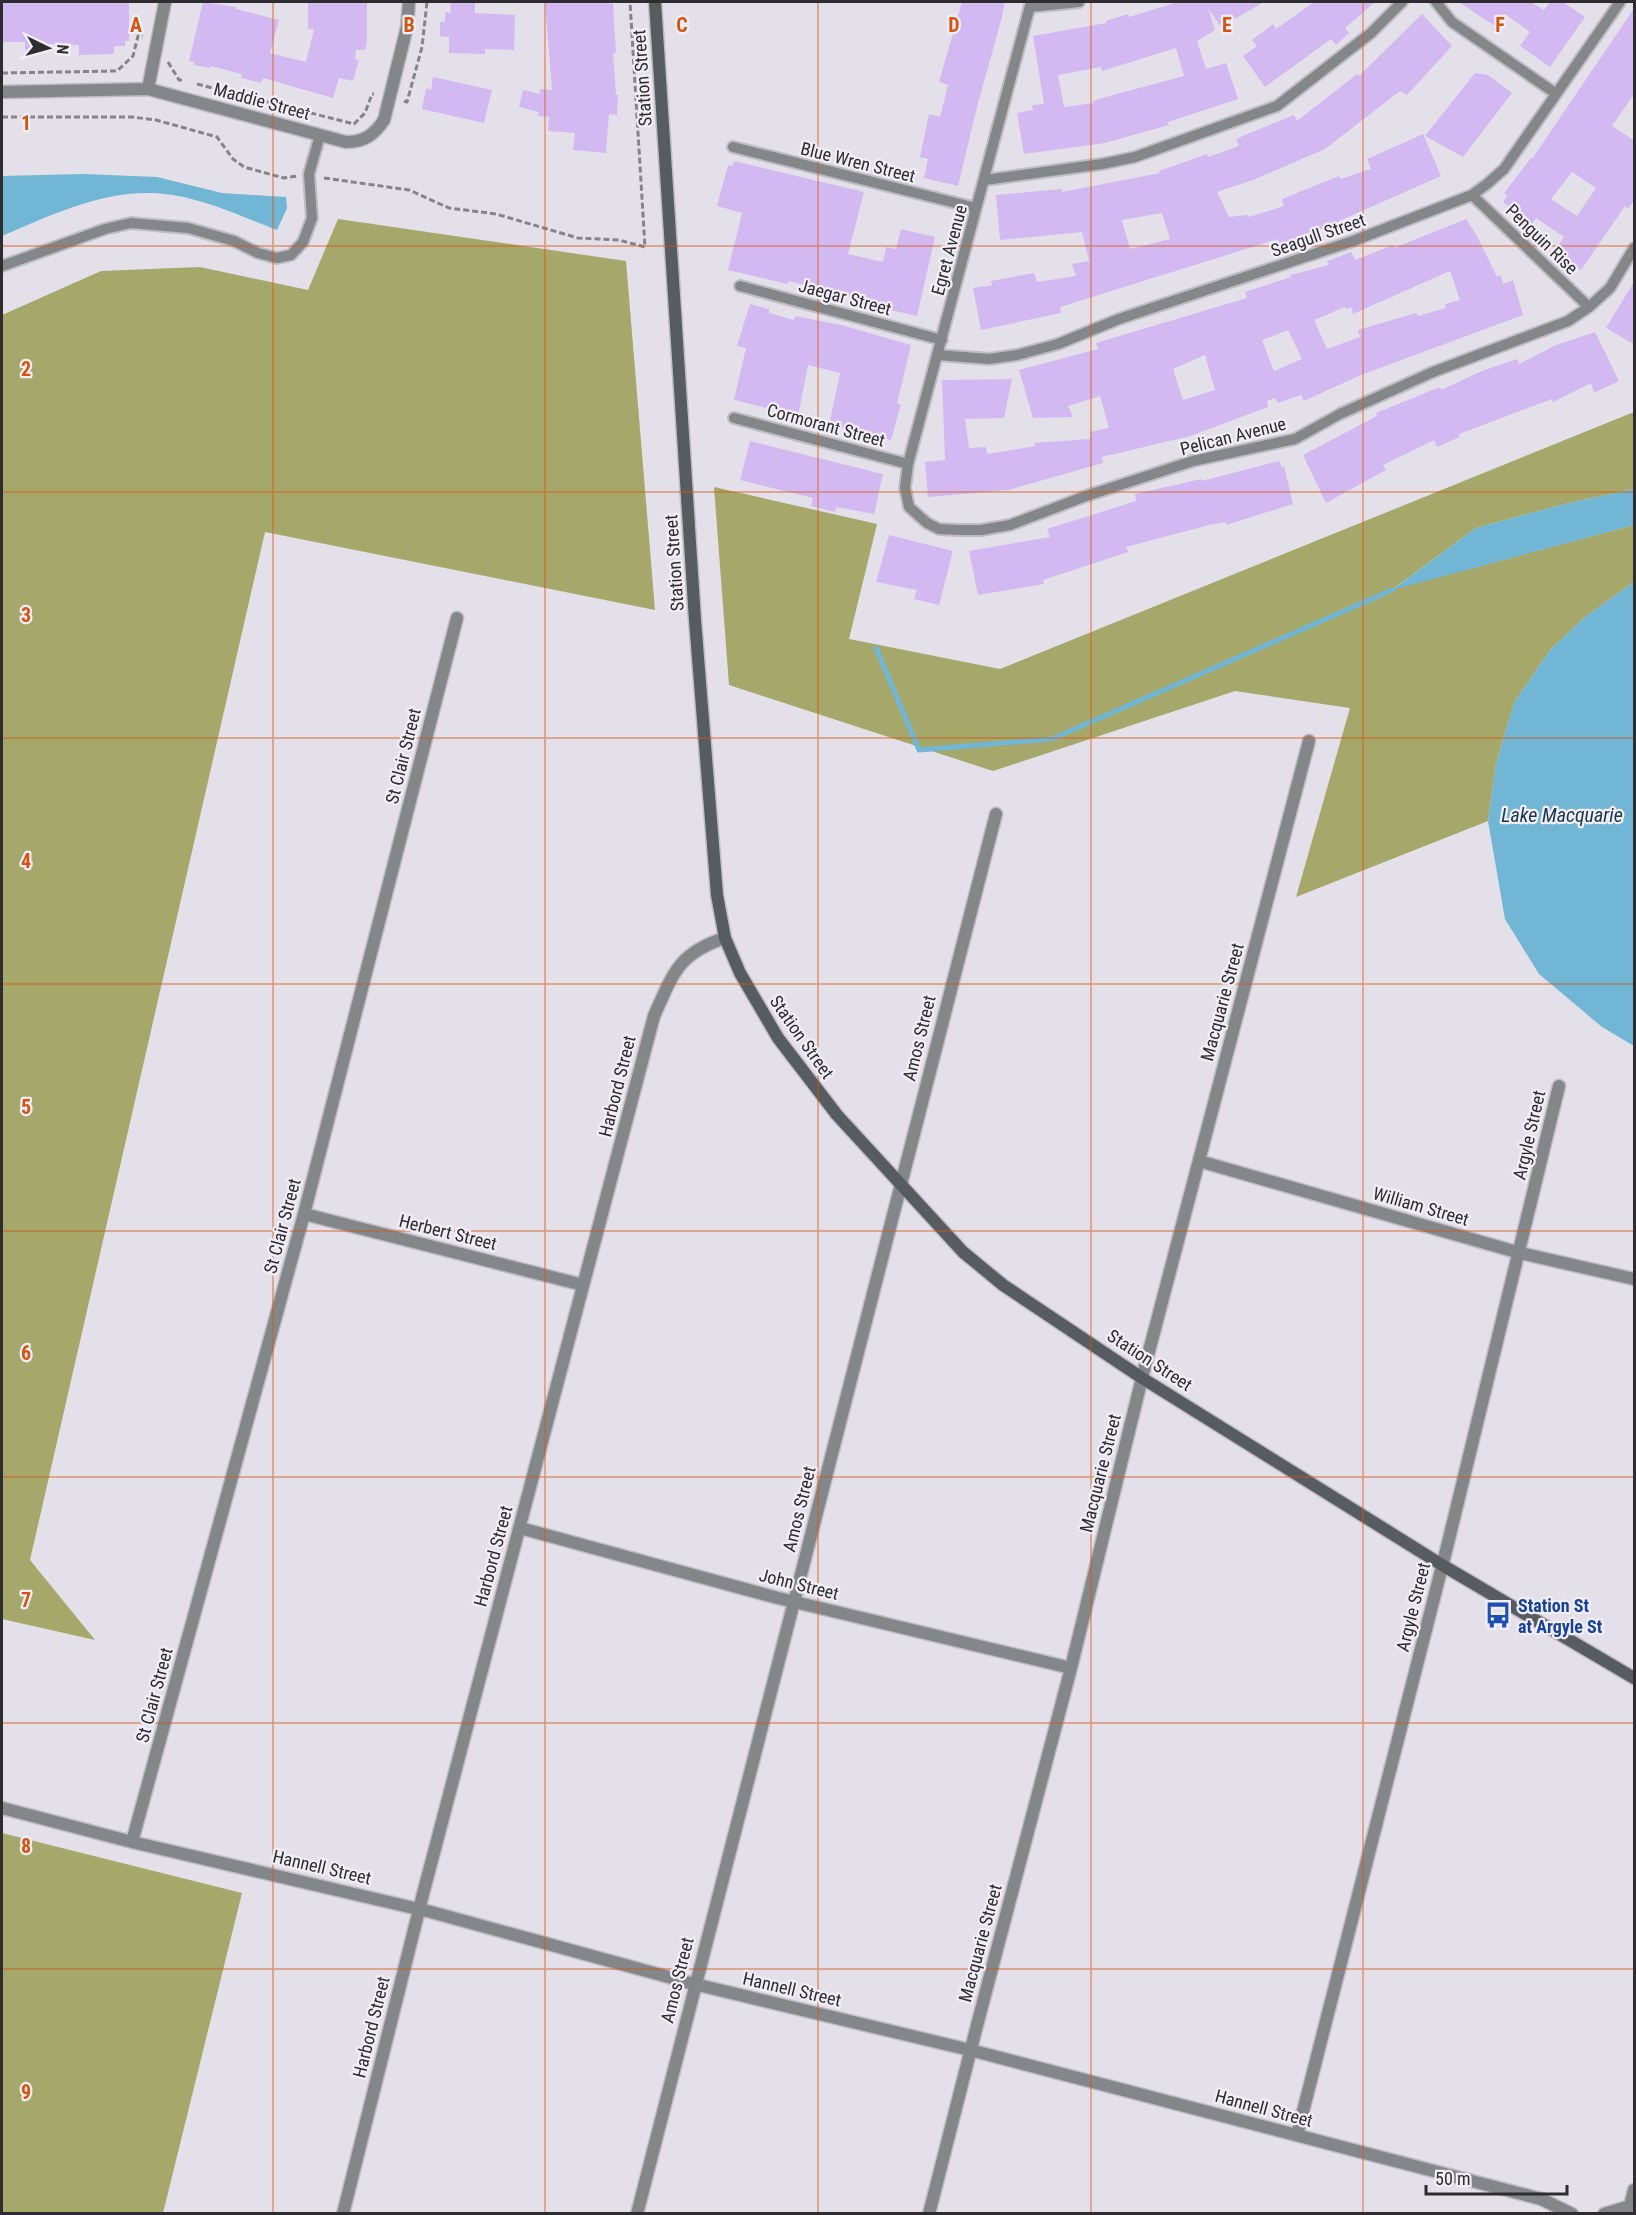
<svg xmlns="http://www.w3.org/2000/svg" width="1636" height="2215" font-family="'Roboto Condensed',sans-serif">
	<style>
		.forest { fill: #a5a86a }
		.water { fill: #71b6d5 }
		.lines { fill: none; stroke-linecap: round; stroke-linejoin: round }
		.stream { stroke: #71b6d5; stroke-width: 5 }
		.building { fill: #d2b9f2; fill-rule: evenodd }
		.lane-casing { stroke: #c0bcc4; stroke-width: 14 }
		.street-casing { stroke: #c0bcc4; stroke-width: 15 }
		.secondary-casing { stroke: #c0bcc4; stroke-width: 15 }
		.path { stroke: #868389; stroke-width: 3; stroke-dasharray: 6 3; stroke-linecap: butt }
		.lane { stroke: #84878a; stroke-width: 10 }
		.street { stroke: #84878a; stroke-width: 12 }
		.secondary { stroke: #575c60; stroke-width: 12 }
		.grid { fill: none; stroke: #d55410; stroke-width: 1.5; stroke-opacity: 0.55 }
		.labels { text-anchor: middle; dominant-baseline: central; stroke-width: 4.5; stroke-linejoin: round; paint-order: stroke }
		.street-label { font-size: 18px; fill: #2e2c2f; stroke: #f2eef7 }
		.transit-label { font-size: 18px; font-weight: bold; fill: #164399; stroke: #f2eef7; text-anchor: start }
		.water-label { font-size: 20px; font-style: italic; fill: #163745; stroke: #f2eef7 }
		.grid-label { font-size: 20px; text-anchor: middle; font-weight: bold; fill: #d55410; stroke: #f2eef7; stroke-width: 4.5; stroke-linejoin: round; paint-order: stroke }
	</style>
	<rect width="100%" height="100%" fill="#e4e0e9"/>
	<path class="forest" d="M 338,219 L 626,261 L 655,610 L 265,532 L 30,1560 L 95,1640 L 2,1619 L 2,315 L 101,271 L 200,267 L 308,290 Z
		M 1634,412 L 1634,489 L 1565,504 L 1476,528 L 1393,589 L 1634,525 L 1634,582 L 1585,617 L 1550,650 L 1514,703 L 1496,764 L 1488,821 L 1296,897 L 1350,708 L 1235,691 L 993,771 L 729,685 L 714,487 L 877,524 L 849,639 L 1000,669 Z
		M 2,1833 L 242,1893 L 163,2213 L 2,2213 Z"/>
	<path class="water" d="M 84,174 L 157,177 L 222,193 L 286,197 L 287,208 L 277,230 C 243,217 209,201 173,195 C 112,185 56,213 2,236 L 2,176 Z
		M 1634,489 L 1634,525 L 1392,590 L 1476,528 L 1565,504 Z
		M 1634,582 L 1634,1046 L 1602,1027 L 1539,974 L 1505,919 L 1488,821 L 1496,764 L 1514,703 L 1550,650 L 1585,617 Z"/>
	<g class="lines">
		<path class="stream" d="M 876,648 L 919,750 L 1052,739 L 1392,590"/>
	</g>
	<path class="building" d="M 2,2 L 129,2 L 129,41 L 125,41 L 125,46 L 114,46 L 114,54 L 79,55 L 79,45 L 48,44 L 48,50 L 25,50 L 25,42 L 2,42 Z
		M 203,2 L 236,7 L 236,9 L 279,20 L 270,53 L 306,62 L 314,29 L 308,29 L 308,2 L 367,2 L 367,42 L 365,50 L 356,50 L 355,59 L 359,60 L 353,81 L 339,78 L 333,98 L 263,78 L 261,83 L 241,78 L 242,74 L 211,66 L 210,68 L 194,65 L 194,62 L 189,61 Z
		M 450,2 L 475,2 L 475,13 L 515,15 L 514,50 L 485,49 L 485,54 L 449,53 L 449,37 L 440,36 L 440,22 L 445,22 L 445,12 L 451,13 Z
		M 545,2 L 609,2 L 609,4 L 613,3 L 616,53 L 613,53 L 616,95 L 618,95 L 617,115 L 609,114 L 606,153 L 573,150 L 575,133 L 548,131 L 549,117 L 538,116 L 539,112 L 519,107 L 523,90 L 540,94 L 540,89 L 552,90 Z
		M 962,2 L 1005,2 L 1002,17 L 977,107 L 958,186 L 924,178 L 928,159 L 920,157 L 929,114 L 940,117 L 948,85 L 939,82 Z
		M 1178,2 L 1264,2 L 1221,27 L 1208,8 L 1215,30 L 1197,41 L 1206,69 L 1226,63 L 1238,99 L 1168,122 L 1169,125 L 1105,143 L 1024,154 L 1017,113 L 1033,110 L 1032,105 L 1044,104 L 1033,36 L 1106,23 L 1106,21 L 1128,14 L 1129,17 ZM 1176,48 L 1184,76 L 1109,96 L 1093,101 L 1094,103 L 1064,107 L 1058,75 L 1101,67 L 1102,71 Z
		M 1314,2 L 1375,2 L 1345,28 L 1349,33 L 1336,45 L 1331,39 L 1265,87 L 1243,56 L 1257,46 L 1252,40 L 1273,24 L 1276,29 Z
		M 1459,2 L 1531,2 L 1544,10 L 1550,2 L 1563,2 L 1585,17 L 1550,67 L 1520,46 L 1530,32 L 1505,14 L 1496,27 Z
		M 1635,7 L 1635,93 L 1612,126 L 1635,141 L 1635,199 L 1628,209 L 1625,206 L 1581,270 L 1554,251 L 1564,237 L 1536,218 L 1532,224 L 1503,202 L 1507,196 L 1504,193 L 1531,158 L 1532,159 ZM 1572,172 L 1596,188 L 1577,216 L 1551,199 Z
		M 1422,14 L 1452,46 L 1407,95 L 1400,91 L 1325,149 L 1253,180 L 1217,192 L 1229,217 L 1248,215 L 1249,217 L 1284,206 L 1282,199 L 1339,176 L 1340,179 L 1371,169 L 1367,159 L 1423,134 L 1441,176 L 1280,247 L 1278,239 L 1060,307 L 1061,313 L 981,330 L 973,288 L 992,285 L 991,281 L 1034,273 L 1037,282 L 1076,276 L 1072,264 L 1089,261 L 1082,232 L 1000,240 L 996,195 L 1062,189 L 1062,192 L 1160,173 L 1159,171 L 1207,154 L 1208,157 L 1239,146 L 1236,139 L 1255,131 L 1294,115 L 1297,121 L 1357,74 L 1359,76 ZM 1162,213 L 1170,239 L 1130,249 L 1122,220 Z
		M 1475,73 L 1488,75 L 1512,93 L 1463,157 L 1425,136 Z
		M 433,77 L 492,90 L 484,123 L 422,109 L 426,88 L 431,90 Z
		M 734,161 L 864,192 L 848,254 L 883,262 L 886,247 L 896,249 L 901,229 L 935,237 L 917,316 L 882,308 L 883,304 L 788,281 L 788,284 L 728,270 L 742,213 L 717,206 L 728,165 L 732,166 Z
		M 1466,219 L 1477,236 L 1497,277 L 1501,275 L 1503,284 L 1513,280 L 1523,315 L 1361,375 L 1304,401 L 1301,395 L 1278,403 L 1275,398 L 1267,401 L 1268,407 L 1190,436 L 1102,457 L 1103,463 L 1008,490 L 928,497 L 925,462 L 945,460 L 942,380 L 1012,379 L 1004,418 L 965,419 L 969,448 L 986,447 L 987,454 L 1036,446 L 1034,443 L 1090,439 L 1090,432 L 1109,428 L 1100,396 L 1068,406 L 1073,417 L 1033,418 L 1019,370 L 1098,349 L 1096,343 L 1247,298 L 1245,292 L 1291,277 L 1290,275 L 1329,265 L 1327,261 L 1351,252 L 1355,260 L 1393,245 L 1394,248 ZM 1450,271 L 1460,300 L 1445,304 L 1446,308 L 1418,316 L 1416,313 L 1358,330 L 1360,337 L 1327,349 L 1314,320 L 1345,307 L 1347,309 L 1351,307 L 1353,314 ZM 1288,330 L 1302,359 L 1274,371 L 1262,340 ZM 1205,355 L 1215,390 L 1183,400 L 1173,369 Z
		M 1635,280 L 1635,345 L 1606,328 Z
		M 750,304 L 769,309 L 769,313 L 794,320 L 795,316 L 841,325 L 911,345 L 897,404 L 901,404 L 891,440 L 829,425 L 840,373 L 808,365 L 798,416 L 734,400 L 746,348 L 737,346 Z
		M 1595,332 L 1619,381 L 1594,393 L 1591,383 L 1553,402 L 1552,399 L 1459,434 L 1460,437 L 1437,447 L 1434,440 L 1383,465 L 1386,470 L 1326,503 L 1303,455 L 1377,416 L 1376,413 L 1440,387 L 1441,390 L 1482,371 L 1517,359 L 1519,364 L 1556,345 Z
		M 750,441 L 883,474 L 874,514 L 836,507 L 835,512 L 811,506 L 813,498 L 740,480 Z
		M 1279,461 L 1282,468 L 1284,466 L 1293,504 L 1226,525 L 1226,522 L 1209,525 L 1126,547 L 1128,552 L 1043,580 L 1044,584 L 978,595 L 969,551 L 1050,537 L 1047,529 L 1136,501 L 1135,494 L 1201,479 L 1202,481 Z
		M 889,535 L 953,551 L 939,605 L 914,599 L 917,590 L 876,582 Z"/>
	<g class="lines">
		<g class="lane-casing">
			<path id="lane" d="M 1031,2 L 908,464 L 905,488 L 909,507 L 927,523 L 939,529 L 959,530 L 981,530 L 1010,525 L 1086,496 L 1193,461 L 1295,439 L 1340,414 L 1433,372 L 1568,321 L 1589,307 L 1610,288 L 1634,248
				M 1436,2 L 1452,22 L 1555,93
				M 1030,7 L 1079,2
				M 733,147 L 976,208
				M 985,180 L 1102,164 L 1135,157 L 1277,106 L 1371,33 L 1402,2
				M 1472,195 L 1589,307
				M 2,266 L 105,229 L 131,223 L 188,228 L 234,241 L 258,253 L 277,258 L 291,255 L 303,242 L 312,218 L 309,174 L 320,135
				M 740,286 L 942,340
				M 938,355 L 989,359 L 1017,355 L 1058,344 L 1119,319 L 1353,241 L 1472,195 L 1487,184 L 1504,169 L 1620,2
				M 734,418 L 908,464"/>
		</g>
		<g class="street-casing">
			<path id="street" d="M 148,89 L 165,2
				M 2,92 L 148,89 L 346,142 C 364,142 374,135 384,120 L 407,27 L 409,2
				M 1199,1161 L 1520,1253 L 1634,1279
				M 304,1214 L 583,1285
				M 520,1528 L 778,1598 L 1071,1668
				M 2,1808 L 132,1842 L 431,1912 L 694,1984 L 970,2050 L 1541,2199 L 1572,2214
				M 132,1842 L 304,1214 L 457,618
				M 1297,2135 L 1447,1547 L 1559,1086
				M 1630,2206 L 1634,2190
				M 343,2214 L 423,1894 L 654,1016 C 673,974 678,953 725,938
				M 637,2214 L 996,814
				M 929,2214 L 975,2033 L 1071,1668 L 1142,1378 L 1309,741
				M 1604,2214 L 1634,2205"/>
		</g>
		<g class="secondary-casing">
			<path id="secondary" d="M 655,2 L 695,620 L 717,895 L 725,938 L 740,973 L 778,1038 L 837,1115 L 963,1252 L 1003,1285 L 1142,1378 L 1442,1565 L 1634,1678"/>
		</g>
		<path class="path" d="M 168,62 L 179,80 L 182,80
			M 2,73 L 117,71 L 133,56 L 138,36 L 143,36
			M 197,84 L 354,124 L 365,113 L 372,94 L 374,94
			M 404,101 L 407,102 L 422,47 L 427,2
			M 2,117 L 132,117 L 156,120 L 217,137 L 233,159 L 244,167 L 284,178 L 297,176
			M 324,178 L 409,190 L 449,208 L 496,214 L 578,238 L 619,240 L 645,247 L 630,2"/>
		<use href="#lane" class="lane"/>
		<use href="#street" class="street"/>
		<use href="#secondary" class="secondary"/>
	</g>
	<path class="grid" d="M 273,2 L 273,2214M 545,2 L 545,2214M 818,2 L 818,2214M 1091,2 L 1091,2214M 1363,2 L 1363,2214M 2,246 L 1634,246M 2,492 L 1634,492M 2,738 L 1634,738M 2,984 L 1634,984M 2,1231 L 1634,1231M 2,1477 L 1634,1477M 2,1723 L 1634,1723M 2,1969 L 1634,1969"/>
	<defs>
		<g id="bus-bare" transform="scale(2.07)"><path d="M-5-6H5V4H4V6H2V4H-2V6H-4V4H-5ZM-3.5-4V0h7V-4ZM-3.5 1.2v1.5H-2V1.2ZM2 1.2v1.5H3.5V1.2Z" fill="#1a4fb4" stroke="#f2eef7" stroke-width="2.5" paint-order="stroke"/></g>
	</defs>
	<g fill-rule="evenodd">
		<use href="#bus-bare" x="1498" y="1615"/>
	</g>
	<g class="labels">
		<g class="street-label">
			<text transform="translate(642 78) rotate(-94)">Station Street</text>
			<text transform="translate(262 101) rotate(15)">Maddie Street</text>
			<text transform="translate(858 162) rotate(14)">Blue Wren Street</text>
			<text transform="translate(1318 235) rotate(-19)">Seagull Street</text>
			<text transform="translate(1542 239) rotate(44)">Penguin Rise</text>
			<text transform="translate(949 250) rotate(-75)">Egret Avenue</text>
			<text transform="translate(845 297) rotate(15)">Jaegar Street</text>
			<text transform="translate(826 425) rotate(15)">Cormorant Street</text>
			<text transform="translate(1233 436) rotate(-14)">Pelican Avenue</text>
			<text transform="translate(674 563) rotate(-94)">Station Street</text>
			<text transform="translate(403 756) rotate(-76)">St Clair Street</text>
			<text transform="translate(1222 1002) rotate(-75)">Macquarie Street</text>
			<text transform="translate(802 1037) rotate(55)">Station Street</text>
			<text transform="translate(919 1038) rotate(-76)">Amos Street</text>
			<text transform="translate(617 1086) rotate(-76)">Harbord Street</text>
			<text transform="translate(1529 1135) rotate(-77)">Argyle Street</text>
			<text transform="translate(1421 1206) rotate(16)">William Street</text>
			<text transform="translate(282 1226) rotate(-75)">St Clair Street</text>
			<text transform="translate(448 1232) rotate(14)">Herbert Street</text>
			<text transform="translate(1150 1360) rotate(33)">Station Street</text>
			<text transform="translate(1100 1473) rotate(-76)">Macquarie Street</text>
			<text transform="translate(799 1509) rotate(-76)">Amos Street</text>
			<text transform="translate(493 1556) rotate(-75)">Harbord Street</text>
			<text transform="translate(799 1584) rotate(14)">John Street</text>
			<text transform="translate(1413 1607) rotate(-76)">Argyle Street</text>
			<text transform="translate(154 1695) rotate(-75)">St Clair Street</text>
			<text transform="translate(322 1867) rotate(13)">Hannell Street</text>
			<text transform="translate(980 1943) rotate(-75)">Macquarie Street</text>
			<text transform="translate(677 1980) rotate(-76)">Amos Street</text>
			<text transform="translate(792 1989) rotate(13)">Hannell Street</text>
			<text transform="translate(371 2027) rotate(-76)">Harbord Street</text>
			<text transform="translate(1264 2108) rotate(15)">Hannell Street</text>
		</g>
		<g class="transit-label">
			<text x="1518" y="1605">Station St<tspan x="1518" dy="21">at Argyle St</tspan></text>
		</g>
		<g class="water-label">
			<text x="1562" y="815">Lake Macquarie</text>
		</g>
	</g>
	<g class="grid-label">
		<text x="136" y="32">A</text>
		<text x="409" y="32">B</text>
		<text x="682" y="32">C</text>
		<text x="954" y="32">D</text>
		<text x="1227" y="32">E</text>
		<text x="1500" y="32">F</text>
		<text x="26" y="130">1</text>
		<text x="26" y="376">2</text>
		<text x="26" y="622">3</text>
		<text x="26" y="868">4</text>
		<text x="26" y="1114">5</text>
		<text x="26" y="1360">6</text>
		<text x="26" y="1607">7</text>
		<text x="26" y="1853">8</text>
		<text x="26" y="2099">9</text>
	</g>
	<rect width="1636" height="2215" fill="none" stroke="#2e2c2f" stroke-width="6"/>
	<g transform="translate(48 48) rotate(95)" stroke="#f2eef7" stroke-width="4.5" paint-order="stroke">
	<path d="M0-4.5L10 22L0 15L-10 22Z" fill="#2e2c2f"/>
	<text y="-9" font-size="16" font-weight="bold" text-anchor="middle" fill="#2e2c2f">N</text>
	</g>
	<path d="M1426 2185v9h141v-9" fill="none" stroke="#2e2c2f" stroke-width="3"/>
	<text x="1435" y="2185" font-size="18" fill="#2e2c2f" stroke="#f2eef7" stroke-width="4.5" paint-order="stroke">50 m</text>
</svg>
